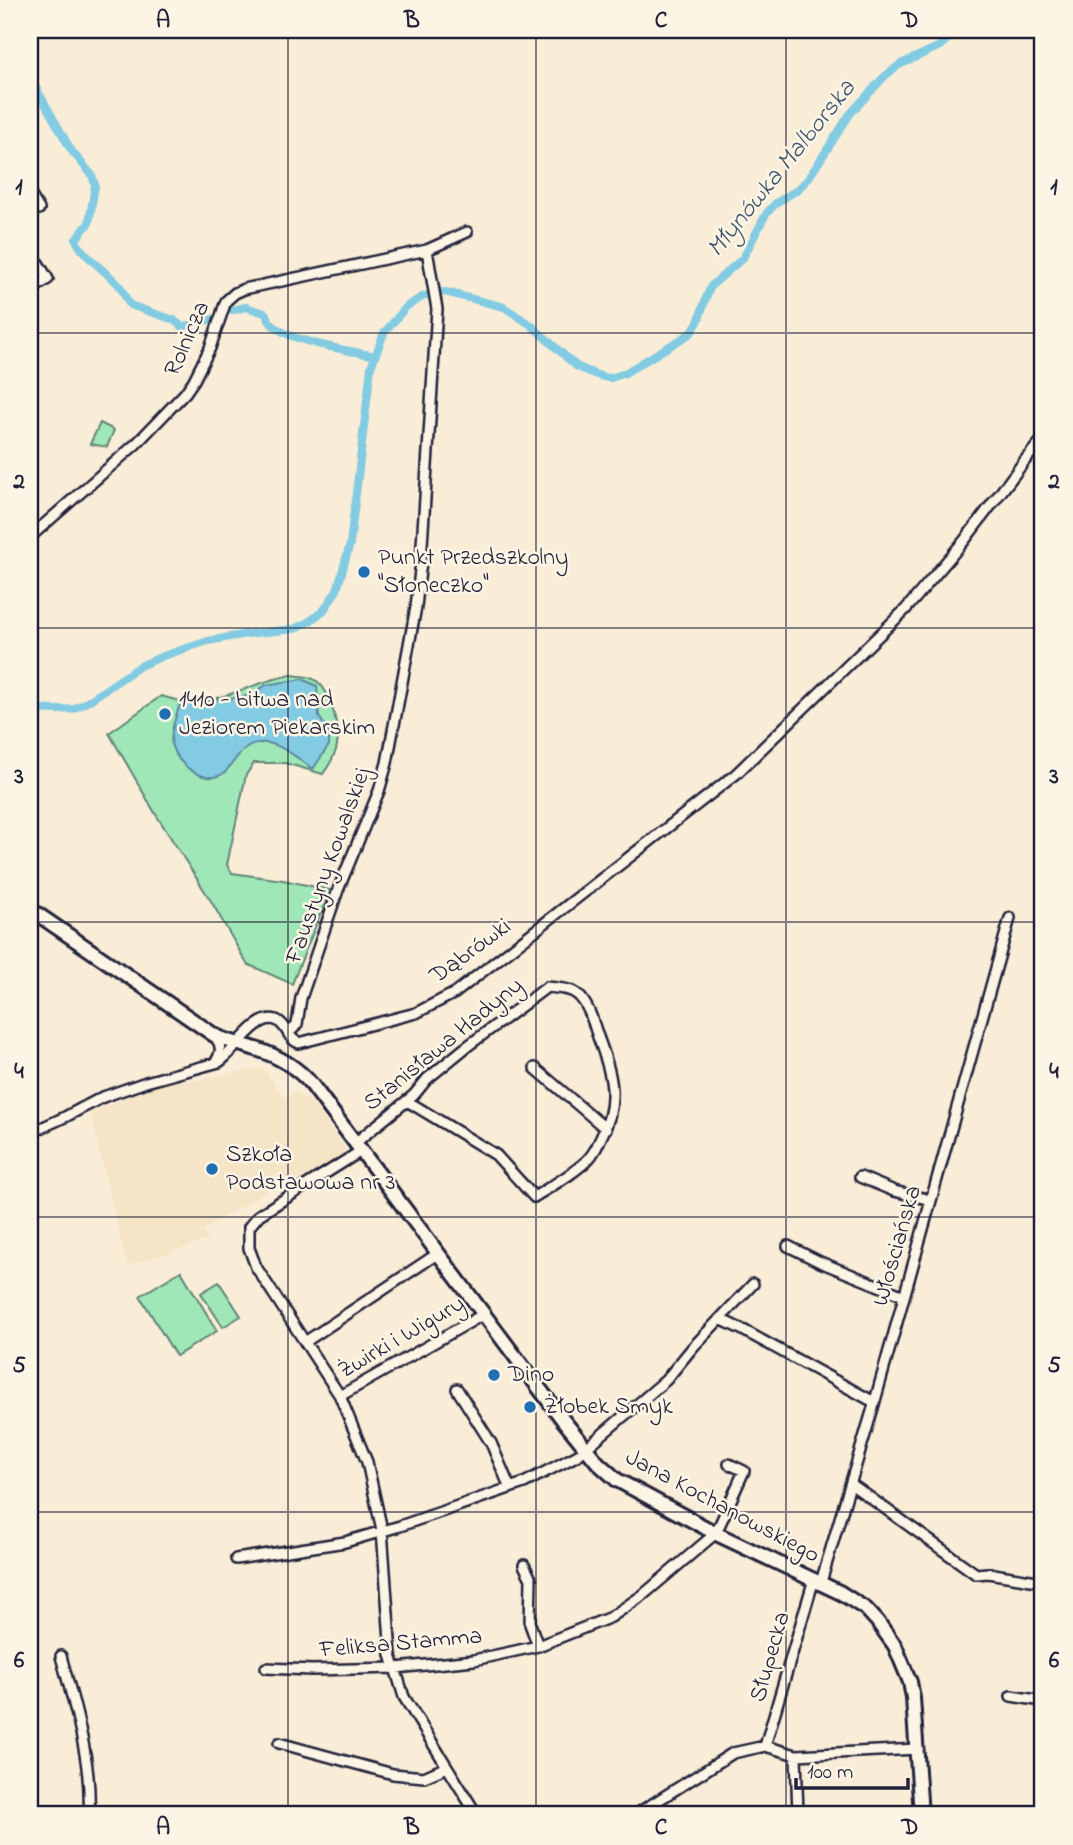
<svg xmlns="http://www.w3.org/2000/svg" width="1073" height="1845" font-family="'Indie Flower',sans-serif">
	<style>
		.built { fill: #f6e4c7 }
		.green { fill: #9fe7b6; stroke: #608478; stroke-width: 2 }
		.water { fill: #82cbe2; stroke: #5c879f; stroke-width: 2 }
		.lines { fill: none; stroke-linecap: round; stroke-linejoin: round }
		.canal { stroke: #82cbe2; stroke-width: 8 }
		.street-casing { stroke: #22223b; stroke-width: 14 }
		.secondary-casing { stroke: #22223b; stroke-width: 18 }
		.street { stroke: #fcf5e5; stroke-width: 9 }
		.secondary { stroke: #fcf5e5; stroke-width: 12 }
		.grid { fill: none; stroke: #22223b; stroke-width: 2; stroke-opacity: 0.55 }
		.poi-dot { fill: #1f6fb2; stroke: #fcf5e5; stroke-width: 2.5 }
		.labels { text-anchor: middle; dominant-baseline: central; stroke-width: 5; stroke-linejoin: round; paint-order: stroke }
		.street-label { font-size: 24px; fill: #22223b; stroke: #fcf5e5 }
		.poi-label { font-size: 24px; fill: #22223b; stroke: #fcf5e5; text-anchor: start }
		.water-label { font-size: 26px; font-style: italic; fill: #3f556d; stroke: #fcf5e5 }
		.neatline { fill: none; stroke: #22223b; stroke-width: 2.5 }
		.grid-label { font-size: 23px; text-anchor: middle; font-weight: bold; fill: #22223b }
	</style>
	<rect width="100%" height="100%" fill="#f9edd7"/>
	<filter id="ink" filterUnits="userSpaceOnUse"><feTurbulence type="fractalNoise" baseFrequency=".0143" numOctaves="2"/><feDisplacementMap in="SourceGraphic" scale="14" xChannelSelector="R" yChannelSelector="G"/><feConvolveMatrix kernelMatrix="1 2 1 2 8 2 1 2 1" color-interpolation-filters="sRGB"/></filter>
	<g filter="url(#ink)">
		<path class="built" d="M 263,1068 L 285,1098 L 296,1091 L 303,1099 L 308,1097 L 346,1149 L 340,1158 L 295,1185 L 284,1180 L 203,1230 L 208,1240 L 127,1266 L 90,1112 L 160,1084 L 182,1079 L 184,1082 Z"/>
		<path class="green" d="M 100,423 L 114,430 L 107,447 L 90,444 Z
			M 291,675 C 300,676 311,676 318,682 C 332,694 341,733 336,750 C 333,759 328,767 323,774 L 285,763 L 254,763 L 246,775 L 227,865 L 232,873 L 283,880 L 330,890 L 292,984 L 247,964 L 211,901 L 155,813 L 109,733 L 161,696 C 170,698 179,702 188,702 C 224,702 256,681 291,675 Z
			M 181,1271 L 217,1331 L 176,1356 L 140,1296 Z
			M 219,1282 L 241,1316 L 223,1327 L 201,1293 Z"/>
		<path class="water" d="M 302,679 L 317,686 L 319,717 L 329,731 L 329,745 L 313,769 C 298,759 279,741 260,743 C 245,745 239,754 231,765 C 228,768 227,771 224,773 C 205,786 178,765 172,747 C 169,734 176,716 180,704 L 249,696 L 266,685 Z"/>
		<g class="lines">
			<path class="canal" d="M 30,77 L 71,150 L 92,175 L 95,185 L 89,223 L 76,239 C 79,253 109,274 119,285 C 123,291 126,299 130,305 L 174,320 L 182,327 L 213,319
				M 233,310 L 246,307 L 265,313 C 267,317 270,323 274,326 C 294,343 348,350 375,356
				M 30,709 L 58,710 L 73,709 L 87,702 L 140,666 L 163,656 L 208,641 L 247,634 L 294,629 L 310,621 L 324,610 L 337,590 L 350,544 L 371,367 L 384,333 L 407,306 L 422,297 L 430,294 L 445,292 L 504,307 L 531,325 L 576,366 L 594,374 L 603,377 L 611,378 L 625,373 L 691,333 L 698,322 L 706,298 L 711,286 L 743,258 L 766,214 L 776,203 L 797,190 L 808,179 L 850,114 L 884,77 L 899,65 L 940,46 L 958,30"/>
			<g class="street-casing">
				<path id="street" d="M 30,194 L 39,209
					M 30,250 L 48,279 L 30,291
					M 30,537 L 137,443 L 185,393 L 194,380 L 210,348 L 226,301 L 235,293 L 244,289 L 427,250 L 467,232
					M 288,1032 L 293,1029 L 297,1024 L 301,998 L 338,890 L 379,791 L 387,763 L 416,607 L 421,561 L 437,309 L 427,250
					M 215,1063 C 221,1054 223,1046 215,1037
					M 535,1068 L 606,1129
					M 30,1133 L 65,1117 L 103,1097 L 146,1082 L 219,1062 C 234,1053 256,1013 276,1020 C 288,1025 287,1039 299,1043 L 416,1013 L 455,993 L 736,774 L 906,609 L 964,541 L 1026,459 L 1043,439
					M 355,1143 L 414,1095 L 427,1079 L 465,1048 L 547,987 C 557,988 570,988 578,995 C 588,1004 593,1021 597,1034 C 612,1075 621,1101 599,1142 C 597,1147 594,1152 591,1156 C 580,1170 550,1187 534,1197 L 496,1155 L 407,1101
					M 361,1151 L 259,1215 L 249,1227 L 249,1248 L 256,1267 L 340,1396 L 367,1462 L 382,1530 L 391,1655 L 404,1697 L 477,1815
					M 860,1177 L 894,1191 L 931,1200
					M 788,1246 L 820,1262 L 904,1296
					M 720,1319 L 743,1330 L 874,1402
					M 305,1342 L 437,1254
					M 457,1389 L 491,1443 L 510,1488
					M 340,1396 L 484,1314
					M 851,1484 L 976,1574 L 988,1573 L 1043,1582
					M 236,1559 L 345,1542 L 400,1526 L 524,1483 L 578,1455 L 666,1380 L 693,1347 L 753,1284
					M 524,1565 L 531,1579 L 530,1624 L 538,1646
					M 821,1582 L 873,1408 L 1010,918
					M 61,1656 C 75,1708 92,1761 89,1815
					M 266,1668 L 312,1670 L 396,1668 L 474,1660 L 538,1646 L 611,1617 L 643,1595 L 716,1533 L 744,1471 L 729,1464
					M 1011,1696 L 1043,1701
					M 279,1743 L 393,1774 L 424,1777 L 447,1767
					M 765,1746 L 796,1755 L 918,1749
					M 796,1755 L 798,1815
					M 635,1815 L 733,1753 L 765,1746 L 814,1579"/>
			</g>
			<g class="secondary-casing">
				<path id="secondary" d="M 30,909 L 214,1035 C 228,1042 242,1044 256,1049 C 278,1056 298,1068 312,1085 L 563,1420 L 598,1463 L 617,1480 L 719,1535 L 841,1593 L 866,1609 L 877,1621 L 895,1646 L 910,1682 L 913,1698 L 921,1815"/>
			</g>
			<use href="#street" class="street"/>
			<use href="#secondary" class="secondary"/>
		</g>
	</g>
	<path class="grid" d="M 288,30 L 288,1815M 536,30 L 536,1815M 786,30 L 786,1815M 30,333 L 1043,333M 30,628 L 1043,628M 30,922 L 1043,922M 30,1217 L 1043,1217M 30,1512 L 1043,1512"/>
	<g class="poi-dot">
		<circle cx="364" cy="572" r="7"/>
		<circle cx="165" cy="714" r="7"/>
		<circle cx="212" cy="1169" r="7"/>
		<circle cx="494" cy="1375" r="7"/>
		<circle cx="530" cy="1407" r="7"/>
	</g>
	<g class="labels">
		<g class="street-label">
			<text transform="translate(188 339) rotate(-66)">Rolnicza</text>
			<text transform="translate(329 866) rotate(-70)">Faustyny Kowalskiej</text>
			<text transform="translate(471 952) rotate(-36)">Dąbrówki</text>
			<text transform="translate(444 1045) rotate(-39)">Stanisława Hadyny</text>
			<text transform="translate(898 1246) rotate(-74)">Włościańska</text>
			<text transform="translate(402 1338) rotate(-30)">Żwirki i Wigury</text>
			<text transform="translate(722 1507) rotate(28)">Jana Kochanowskiego</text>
			<text transform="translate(401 1644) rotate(-5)">Feliksa Stamma</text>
			<text transform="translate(771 1657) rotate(-74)">Słupecka</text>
		</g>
		<g class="poi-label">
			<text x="378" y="558">Punkt Przedszkolny<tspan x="378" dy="28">"Słoneczko"</tspan></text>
			<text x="179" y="700">1410 - bitwa nad<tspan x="179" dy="28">Jeziorem Piekarskim</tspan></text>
			<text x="226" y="1155">Szkoła<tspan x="226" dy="28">Podstawowa nr 3</tspan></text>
			<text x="508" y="1375">Dino</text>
			<text x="544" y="1407">Żłobek Smyk</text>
		</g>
		<g class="water-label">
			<text transform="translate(782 169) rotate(-51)">Młynówka Malborska</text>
		</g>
	</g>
	<rect width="1073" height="1845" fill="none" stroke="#fcf5e5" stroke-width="77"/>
	<path d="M796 1778v10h112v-10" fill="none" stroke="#22223b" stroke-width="3.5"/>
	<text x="807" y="1778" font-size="21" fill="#22223b" stroke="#fcf5e5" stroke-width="5" paint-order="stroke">100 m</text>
	<rect x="38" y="38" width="996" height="1768" class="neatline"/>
	<g class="grid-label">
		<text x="163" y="27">A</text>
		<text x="412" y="27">B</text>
		<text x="661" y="27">C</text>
		<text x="910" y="27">D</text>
		<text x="19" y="194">1</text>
		<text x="1054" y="194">1</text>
		<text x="19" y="488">2</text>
		<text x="1054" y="488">2</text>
		<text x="19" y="783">3</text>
		<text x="1054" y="783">3</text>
		<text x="19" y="1078">4</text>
		<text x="1054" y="1078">4</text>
		<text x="19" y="1372">5</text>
		<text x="1054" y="1372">5</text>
		<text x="19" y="1667">6</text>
		<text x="1054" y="1667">6</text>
		<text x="163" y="1834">A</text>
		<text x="412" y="1834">B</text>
		<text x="661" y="1834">C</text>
		<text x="910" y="1834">D</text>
	</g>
</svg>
